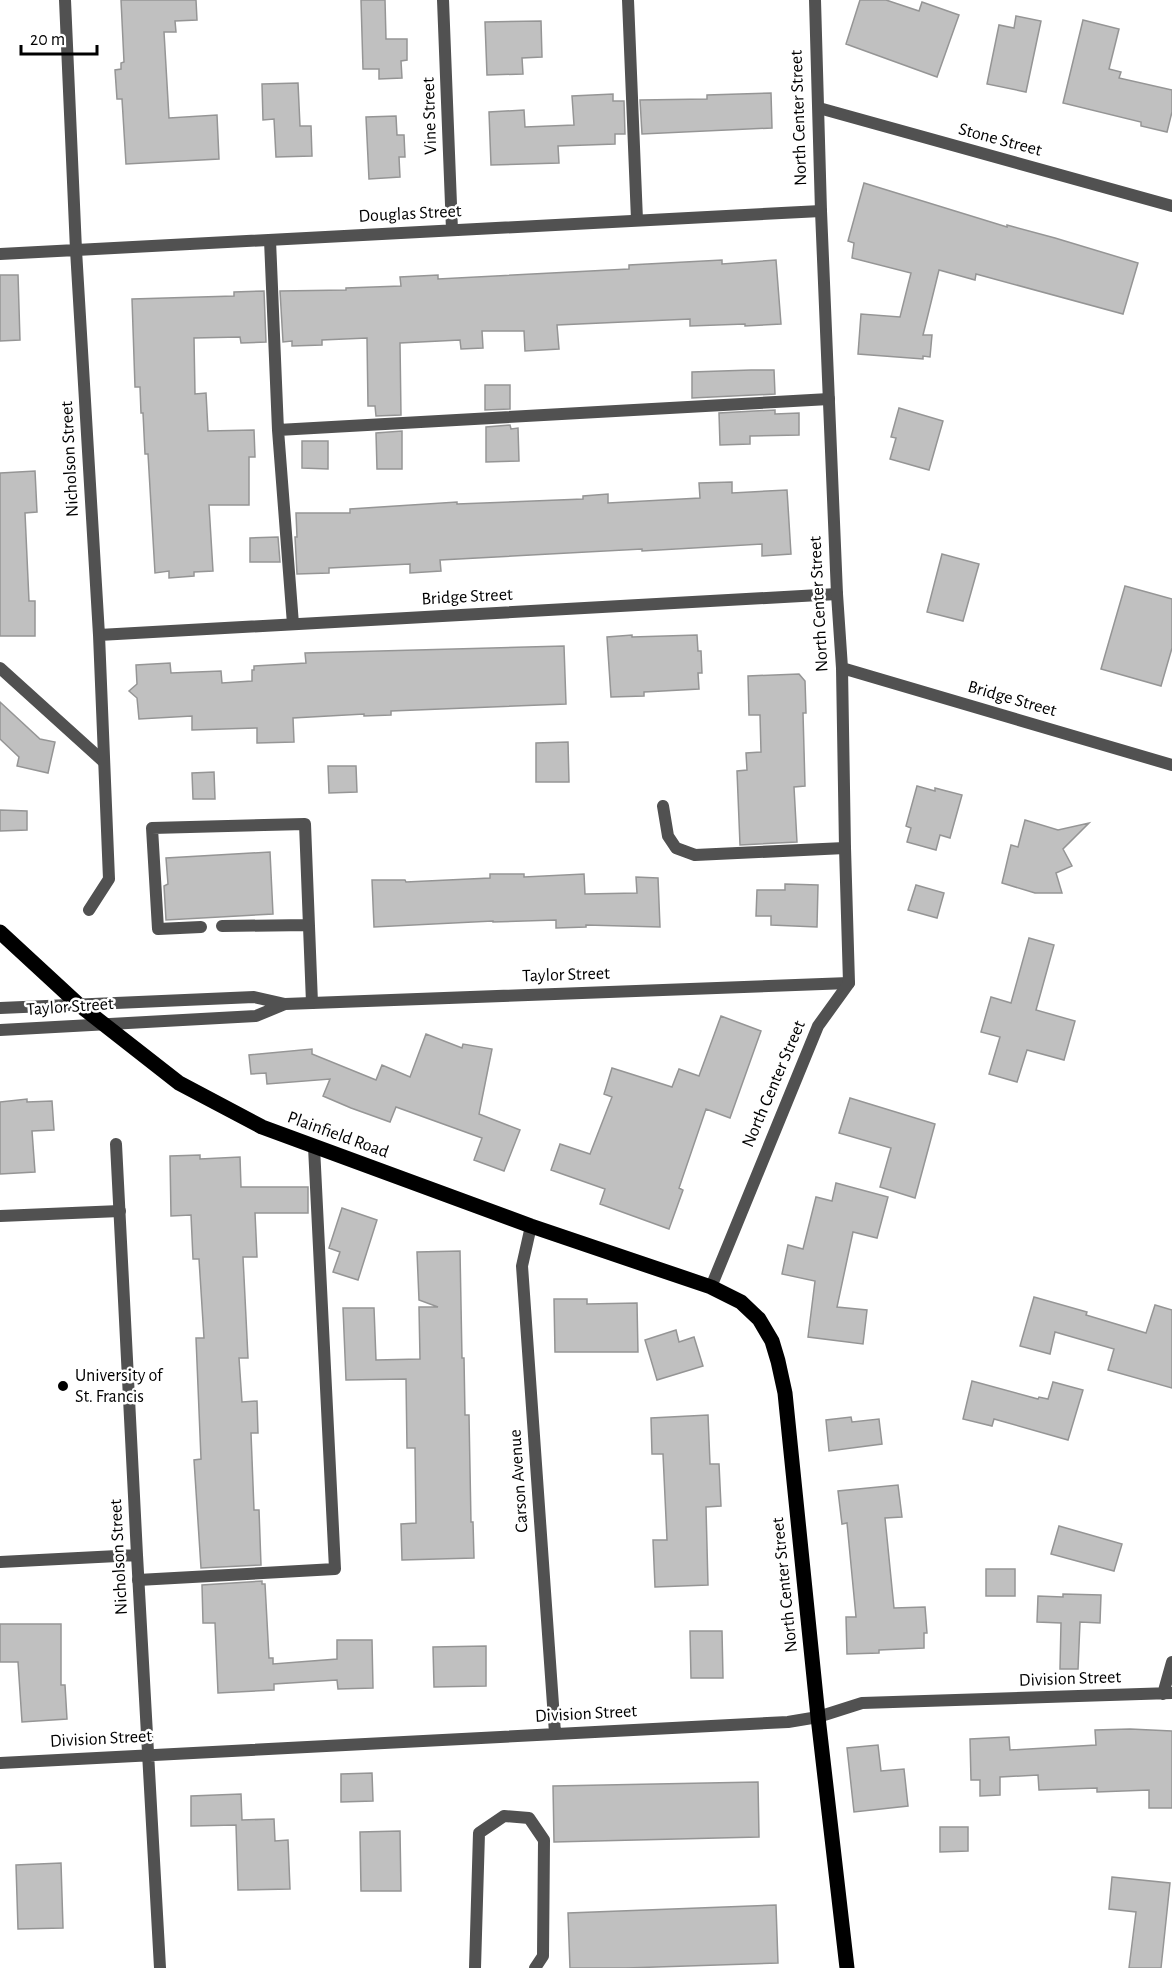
<svg xmlns="http://www.w3.org/2000/svg" width="1172" height="1968" font-family="'Alegreya Sans',sans-serif">
	<style>
		.building { fill: #c0c0c0; stroke: #959595; stroke-width: 1.5 }
		.lines { fill: none; stroke-linecap: round; stroke-linejoin: round }
		.service { stroke: #515151; stroke-width: 12 }
		.minor { stroke: #515151; stroke-width: 12 }
		.tertiary { stroke: #515151; stroke-width: 12 }
		.primary { stroke: #000; stroke-width: 15 }
		.poi-dot { fill: #000; stroke: #fff; stroke-width: 2 }
		.labels { text-anchor: middle; dominant-baseline: central; stroke-width: 5; stroke-linejoin: round; paint-order: stroke }
		.street-label { font-size: 18px; fill: #000; stroke: #fff }
		.poi-label { font-size: 18px; fill: #000; stroke: #fff; text-anchor: start }
	</style>
	<rect width="100%" height="100%" fill="#fff"/>
	<path class="building" d="M 121,0 L 196,0 L 197,20 L 175,21 L 176,32 L 164,32 L 169,118 L 217,115 L 219,159 L 126,164 L 122,99 L 117,99 L 115,70 L 121,69 L 121,63 L 124,62 Z
		M 361,0 L 385,0 L 386,39 L 407,39 L 407,60 L 401,61 L 402,78 L 379,79 L 379,69 L 363,69 Z
		M 860,0 L 886,0 L 919,11 L 922,2 L 959,15 L 937,77 L 846,44 Z
		M 1016,16 L 1041,21 L 1026,92 L 987,84 L 999,25 L 1014,28 Z
		M 1083,20 L 1119,29 L 1109,69 L 1121,72 L 1119,78 L 1172,90 L 1172,112 L 1167,132 L 1141,126 L 1141,122 L 1063,103 Z
		M 541,21 L 542,57 L 522,58 L 523,74 L 487,75 L 485,22 Z
		M 298,83 L 300,126 L 311,126 L 312,156 L 276,157 L 274,119 L 263,120 L 262,84 Z
		M 771,93 L 772,128 L 642,134 L 640,100 L 707,99 L 707,95 Z
		M 613,94 L 613,101 L 624,101 L 625,134 L 615,134 L 615,144 L 558,146 L 559,163 L 491,165 L 489,112 L 524,110 L 525,127 L 574,125 L 572,96 Z
		M 396,116 L 397,135 L 404,135 L 405,157 L 399,157 L 400,177 L 369,179 L 366,117 Z
		M 864,183 L 1007,227 L 1007,225 L 1055,238 L 1138,263 L 1123,314 L 976,274 L 975,280 L 939,270 L 923,335 L 932,335 L 930,357 L 923,356 L 923,359 L 858,354 L 861,314 L 900,317 L 911,273 L 852,258 L 854,243 L 848,241 Z
		M 722,260 L 722,264 L 776,260 L 781,324 L 745,326 L 745,324 L 690,326 L 690,319 L 557,325 L 559,349 L 525,351 L 524,331 L 482,331 L 483,348 L 461,349 L 460,340 L 400,343 L 401,415 L 376,416 L 375,406 L 368,406 L 367,338 L 322,340 L 322,345 L 292,346 L 292,341 L 283,342 L 280,291 L 346,290 L 346,288 L 401,286 L 400,277 L 438,275 L 438,279 L 629,269 L 629,265 Z
		M 0,275 L 18,275 L 20,340 L 0,341 Z
		M 264,291 L 266,342 L 241,343 L 240,337 L 194,338 L 195,394 L 206,393 L 208,431 L 254,430 L 255,457 L 249,457 L 249,505 L 209,505 L 213,571 L 194,572 L 194,576 L 169,578 L 169,571 L 155,573 L 148,454 L 145,454 L 143,413 L 141,413 L 140,387 L 135,387 L 132,299 L 234,296 L 234,292 Z
		M 751,370 L 774,370 L 775,394 L 692,398 L 692,372 Z
		M 485,385 L 510,385 L 510,409 L 485,410 Z
		M 899,408 L 943,421 L 929,470 L 890,459 L 896,438 L 891,437 Z
		M 775,410 L 775,414 L 799,413 L 799,435 L 750,436 L 750,444 L 720,445 L 719,413 Z
		M 510,425 L 511,429 L 518,428 L 519,461 L 486,462 L 486,427 Z
		M 402,431 L 402,469 L 377,469 L 376,433 Z
		M 302,441 L 328,441 L 328,469 L 302,468 Z
		M 35,471 L 37,512 L 25,513 L 29,601 L 35,601 L 35,636 L 0,636 L 0,473 Z
		M 732,482 L 732,493 L 787,490 L 791,554 L 762,556 L 762,544 L 642,551 L 642,549 L 440,560 L 441,571 L 410,573 L 410,564 L 329,568 L 329,573 L 297,574 L 295,537 L 297,537 L 296,513 L 350,513 L 350,509 L 457,502 L 457,504 L 583,499 L 583,496 L 608,494 L 608,503 L 700,498 L 699,483 Z
		M 278,537 L 280,562 L 250,562 L 250,538 Z
		M 942,554 L 979,564 L 963,621 L 927,612 Z
		M 1125,586 L 1172,599 L 1172,648 L 1161,686 L 1101,669 Z
		M 632,635 L 632,637 L 697,635 L 698,651 L 701,651 L 702,673 L 698,673 L 699,689 L 644,692 L 644,696 L 611,697 L 607,637 Z
		M 564,646 L 566,704 L 391,711 L 391,715 L 364,716 L 364,714 L 293,718 L 294,742 L 257,743 L 257,728 L 192,730 L 192,716 L 139,719 L 137,698 L 129,691 L 137,684 L 136,665 L 170,663 L 171,673 L 221,671 L 222,683 L 252,681 L 252,670 L 254,670 L 254,666 L 306,663 L 305,653 Z
		M 799,674 L 805,681 L 806,713 L 803,713 L 805,786 L 794,787 L 797,842 L 740,845 L 737,771 L 747,770 L 746,753 L 761,752 L 760,715 L 749,715 L 748,676 Z
		M 0,702 L 40,739 L 55,742 L 48,773 L 17,766 L 19,757 L 0,739 Z
		M 568,742 L 569,782 L 536,782 L 536,743 Z
		M 328,766 L 356,766 L 357,792 L 329,793 Z
		M 214,772 L 215,799 L 193,799 L 192,773 Z
		M 917,786 L 935,791 L 935,788 L 962,795 L 950,838 L 940,835 L 936,850 L 907,842 L 911,828 L 906,826 Z
		M 0,810 L 27,811 L 27,830 L 0,831 Z
		M 1025,820 L 1058,830 L 1089,823 L 1063,849 L 1072,866 L 1056,873 L 1062,893 L 1035,893 L 1002,883 L 1011,845 L 1018,847 Z
		M 270,852 L 273,914 L 166,920 L 164,886 L 168,884 L 166,858 Z
		M 490,874 L 524,874 L 524,877 L 584,874 L 585,894 L 637,893 L 636,877 L 658,878 L 660,927 L 586,925 L 586,927 L 556,928 L 556,920 L 493,922 L 493,921 L 374,927 L 372,880 L 405,880 L 406,882 L 490,878 Z
		M 785,884 L 818,885 L 817,927 L 771,925 L 771,916 L 756,916 L 757,890 L 785,890 Z
		M 916,885 L 944,893 L 937,918 L 908,910 Z
		M 1029,938 L 1054,945 L 1036,1010 L 1075,1021 L 1064,1060 L 1027,1050 L 1017,1082 L 989,1074 L 1000,1037 L 981,1032 L 991,997 L 1011,1003 Z
		M 721,1016 L 761,1031 L 730,1118 L 706,1109 L 679,1188 L 683,1190 L 669,1229 L 600,1204 L 605,1189 L 551,1170 L 560,1144 L 590,1154 L 612,1097 L 604,1094 L 612,1068 L 672,1087 L 679,1069 L 699,1076 Z
		M 426,1034 L 462,1048 L 463,1044 L 492,1049 L 479,1114 L 520,1130 L 504,1171 L 474,1160 L 482,1138 L 396,1107 L 390,1122 L 351,1108 L 323,1096 L 330,1079 L 267,1084 L 266,1073 L 251,1074 L 249,1055 L 312,1049 L 312,1054 L 376,1080 L 382,1065 L 410,1077 Z
		M 850,1098 L 935,1124 L 915,1198 L 880,1187 L 891,1148 L 839,1133 Z
		M 27,1099 L 27,1102 L 52,1101 L 54,1130 L 32,1131 L 35,1172 L 0,1174 L 0,1102 Z
		M 200,1155 L 200,1159 L 240,1157 L 241,1187 L 308,1187 L 308,1213 L 255,1213 L 257,1257 L 243,1257 L 248,1358 L 239,1358 L 242,1402 L 257,1401 L 258,1433 L 251,1433 L 254,1510 L 259,1510 L 261,1565 L 201,1568 L 194,1460 L 201,1459 L 196,1338 L 204,1338 L 199,1259 L 193,1259 L 191,1215 L 171,1216 L 170,1156 Z
		M 836,1183 L 888,1197 L 877,1238 L 853,1232 L 837,1307 L 867,1310 L 863,1344 L 808,1337 L 815,1281 L 782,1274 L 788,1245 L 803,1249 L 816,1197 L 832,1201 Z
		M 342,1208 L 377,1220 L 358,1280 L 333,1272 L 340,1252 L 329,1248 Z
		M 460,1251 L 462,1358 L 464,1358 L 465,1415 L 469,1415 L 471,1522 L 473,1522 L 474,1558 L 402,1560 L 401,1524 L 416,1523 L 415,1448 L 407,1448 L 406,1379 L 346,1380 L 343,1308 L 374,1308 L 376,1360 L 420,1359 L 419,1307 L 438,1307 L 419,1300 L 417,1252 Z
		M 1034,1297 L 1087,1312 L 1086,1315 L 1146,1333 L 1155,1305 L 1172,1310 L 1172,1388 L 1108,1370 L 1114,1349 L 1055,1332 L 1050,1354 L 1020,1346 Z
		M 554,1299 L 587,1299 L 587,1304 L 637,1303 L 638,1352 L 555,1352 Z
		M 676,1330 L 679,1342 L 694,1337 L 703,1366 L 657,1380 L 645,1340 Z
		M 972,1381 L 1038,1399 L 1039,1397 L 1048,1399 L 1053,1382 L 1083,1390 L 1068,1440 L 994,1419 L 992,1426 L 963,1419 Z
		M 708,1415 L 710,1464 L 719,1464 L 721,1506 L 706,1507 L 708,1585 L 655,1587 L 653,1540 L 667,1540 L 663,1454 L 652,1454 L 651,1418 Z
		M 851,1417 L 852,1422 L 879,1419 L 882,1444 L 829,1451 L 826,1420 Z
		M 898,1485 L 902,1517 L 885,1518 L 894,1608 L 925,1607 L 927,1633 L 924,1633 L 924,1648 L 879,1650 L 879,1653 L 847,1654 L 846,1617 L 856,1617 L 847,1523 L 842,1524 L 838,1491 Z
		M 1059,1526 L 1122,1544 L 1114,1571 L 1051,1554 Z
		M 986,1569 L 1015,1569 L 1015,1596 L 986,1596 Z
		M 262,1581 L 262,1584 L 265,1584 L 269,1658 L 273,1658 L 273,1664 L 337,1659 L 337,1640 L 372,1640 L 373,1688 L 338,1689 L 337,1680 L 274,1684 L 274,1690 L 218,1693 L 215,1623 L 203,1623 L 202,1585 Z
		M 1063,1594 L 1101,1595 L 1100,1623 L 1080,1622 L 1078,1669 L 1060,1669 L 1061,1623 L 1037,1622 L 1038,1596 L 1063,1597 Z
		M 0,1624 L 61,1624 L 61,1685 L 65,1685 L 67,1719 L 22,1722 L 18,1662 L 0,1662 Z
		M 690,1631 L 722,1631 L 723,1678 L 691,1678 Z
		M 486,1646 L 486,1686 L 434,1687 L 433,1647 Z
		M 1130,1729 L 1172,1731 L 1172,1808 L 1149,1808 L 1149,1790 L 1097,1792 L 1097,1788 L 1039,1790 L 1038,1775 L 1000,1777 L 1000,1795 L 980,1796 L 980,1780 L 971,1780 L 970,1739 L 1009,1737 L 1010,1750 L 1096,1745 L 1095,1730 Z
		M 878,1745 L 881,1771 L 904,1769 L 908,1806 L 854,1812 L 847,1748 Z
		M 372,1773 L 373,1801 L 341,1802 L 341,1774 Z
		M 758,1782 L 759,1837 L 554,1842 L 553,1786 Z
		M 241,1794 L 242,1820 L 274,1819 L 275,1841 L 288,1840 L 290,1889 L 238,1890 L 236,1825 L 191,1826 L 191,1796 Z
		M 940,1827 L 968,1827 L 968,1851 L 940,1852 Z
		M 400,1831 L 401,1891 L 361,1891 L 360,1832 Z
		M 61,1863 L 63,1928 L 18,1929 L 16,1865 Z
		M 1112,1877 L 1170,1883 L 1161,1968 L 1129,1968 L 1136,1912 L 1109,1909 Z
		M 776,1905 L 778,1963 L 626,1968 L 570,1968 L 568,1913 Z"/>
	<g class="lines">
		<path class="service" d="M 628,0 L 637,220
			M 270,240 L 278,430 L 293,624
			M 278,430 L 829,399
			M 0,668 L 104,762
			M 663,806 L 668,836 L 676,848 L 695,855 L 845,848
			M 222,926 L 309,925
			M 201,927 L 158,929 L 152,828 L 305,824 L 312,1003
			M 0,1216 L 120,1211
			M 138,1580 L 335,1569 L 314,1147
			M 475,1968 L 479,1833 L 504,1816 L 529,1818 L 544,1840 L 543,1956 L 535,1968"/>
		<path class="minor" d="M 65,0 L 76,250 L 99,635 L 109,879 L 89,910
			M 443,0 L 452,230
			M 819,108 L 1172,206
			M 0,254 L 821,211
			M 99,635 L 837,594
			M 0,1008 L 254,997 L 285,1004 L 849,983
			M 0,1030 L 256,1016 L 285,1004
			M 116,1144 L 137,1555 L 160,1968
			M 531,1226 L 522,1266 L 555,1733
			M 0,1562 L 137,1555
			M 1163,1694 L 1172,1662
			M 0,1763 L 788,1722 L 818,1717 L 862,1703 L 1172,1693"/>
		<path class="tertiary" d="M 842,668 L 1172,765
			M 711,1287 L 818,1026 L 849,983 L 845,848 L 842,668 L 837,594 L 821,211 L 815,0"/>
		<path class="primary" d="M 0,932 L 78,1004 L 179,1083 L 262,1127 L 531,1226 L 711,1287 L 741,1302 L 759,1319 L 772,1341 L 778,1361 L 785,1393 L 818,1717 L 847,1968"/>
	</g>
	<circle class="poi-dot" cx="63" cy="1386" r="6"/>
	<g class="labels">
		<g class="street-label">
			<text transform="translate(430 116) rotate(-92)">Vine Street</text>
			<text transform="translate(799 118) rotate(-92)">North Center Street</text>
			<text transform="translate(1000 140) rotate(15)">Stone Street</text>
			<text transform="translate(410 214) rotate(-3)">Douglas Street</text>
			<text transform="translate(70 459) rotate(-93)">Nicholson Street</text>
			<text transform="translate(467 597) rotate(-3)">Bridge Street</text>
			<text transform="translate(819 604) rotate(-93)">North Center Street</text>
			<text transform="translate(1012 699) rotate(16)">Bridge Street</text>
			<text transform="translate(566 975) rotate(-2)">Taylor Street</text>
			<text transform="translate(70 1007) rotate(-4)">Taylor Street</text>
			<text transform="translate(774 1084) rotate(-67)">North Center Street</text>
			<text transform="translate(338 1135) rotate(20)">Plainfield Road</text>
			<text transform="translate(519 1481) rotate(-94)">Carson Avenue</text>
			<text transform="translate(119 1557) rotate(-93)">Nicholson Street</text>
			<text transform="translate(785 1585) rotate(-96)">North Center Street</text>
			<text transform="translate(1070 1679) rotate(-2)">Division Street</text>
			<text transform="translate(586 1714) rotate(-3)">Division Street</text>
			<text transform="translate(101 1739) rotate(-3)">Division Street</text>
		</g>
		<g class="poi-label">
			<text x="75" y="1376">University of<tspan x="75" dy="21">St. Francis</tspan></text>
		</g>
	</g>
	<path d="M21 45v9h76v-9" fill="none" stroke="#000000" stroke-width="3"/>
	<text x="30" y="45" font-size="18" fill="#000000" stroke="#ffffff" stroke-width="4.5" paint-order="stroke">20 m</text>
</svg>
